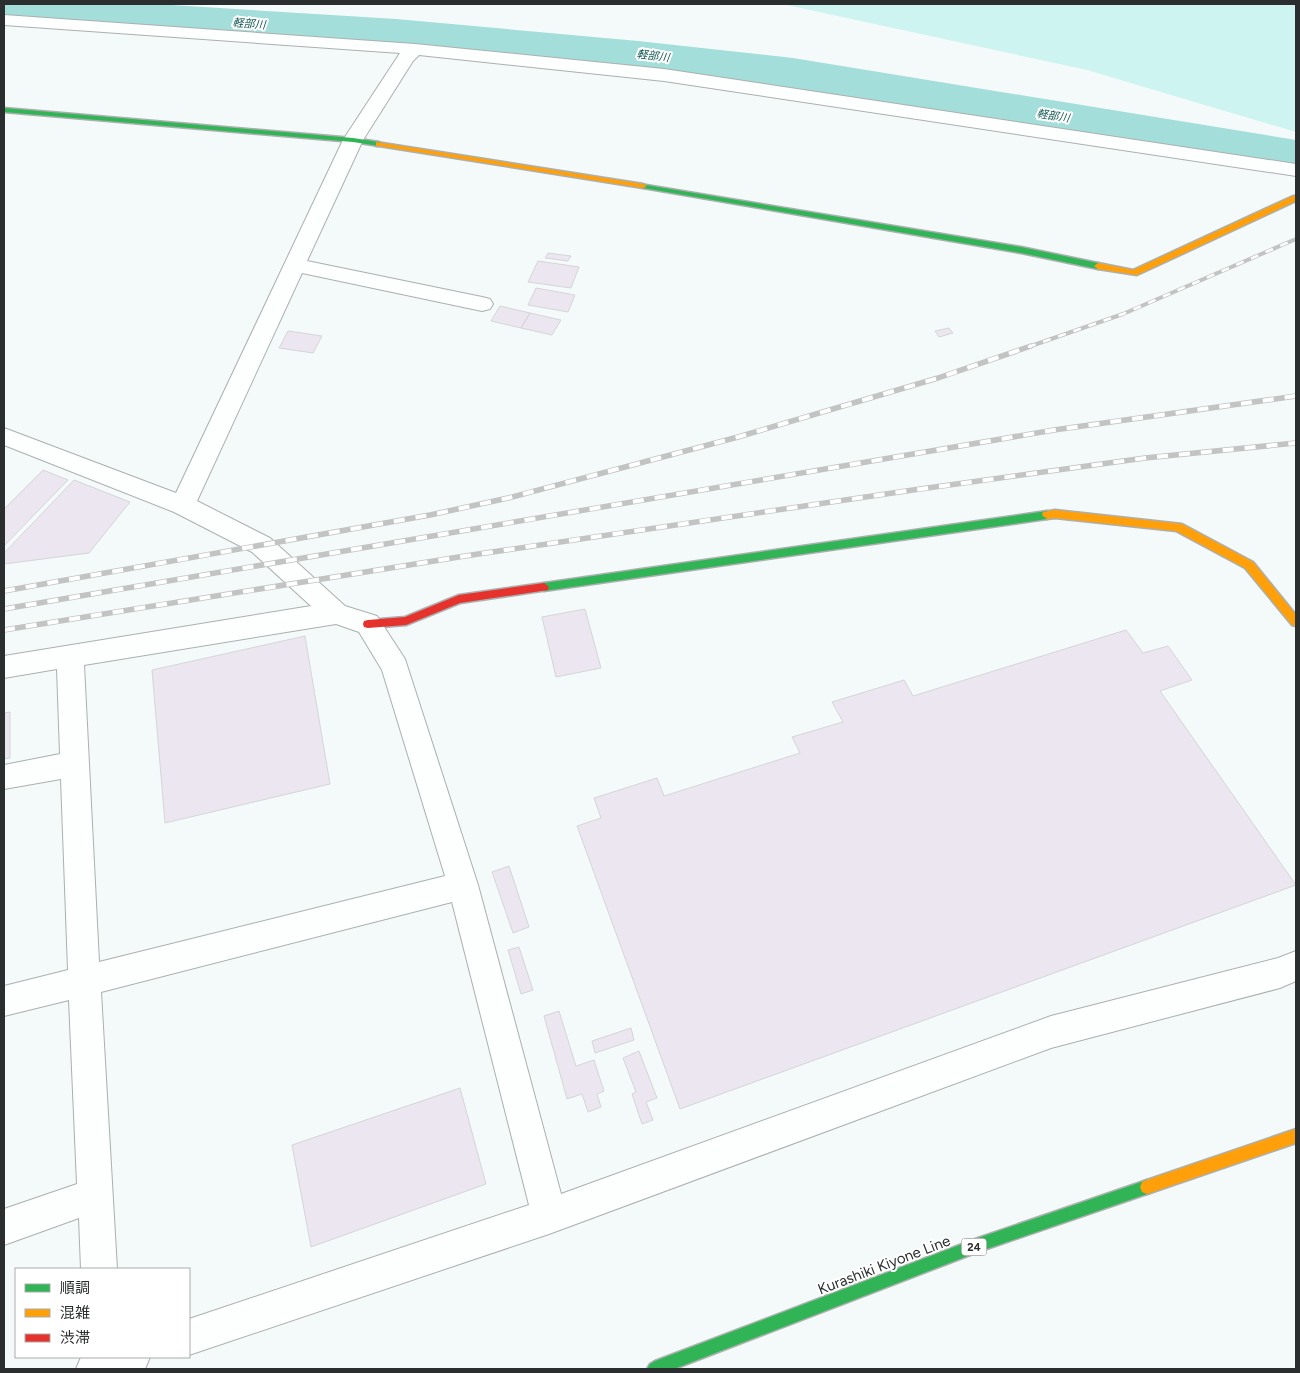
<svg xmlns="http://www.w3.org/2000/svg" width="1300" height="1373" font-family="Figtree,'Noto Sans JP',sans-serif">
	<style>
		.green { fill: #cef4f1 }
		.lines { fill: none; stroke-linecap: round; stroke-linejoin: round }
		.river { fill: #a3deda; fill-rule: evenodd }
		.building { fill: #ebe6f0; stroke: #d4d5d6 }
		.street-casing { stroke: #abb0af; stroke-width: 2 }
		.fast-casing { stroke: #abb0af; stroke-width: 3 }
		.slow-casing { stroke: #abb0af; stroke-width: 3 }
		.jam-casing { stroke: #abb0af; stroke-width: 3 }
		.street { fill: #fdfefe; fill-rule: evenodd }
		.fast { fill: #30b455; fill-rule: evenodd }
		.slow { fill: #ff9f0a; fill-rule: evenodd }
		.jam { fill: #e5322d; fill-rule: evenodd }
		.rail-far1-casing { stroke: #c2c3c3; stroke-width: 4 }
		.rail-casing { stroke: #c2c3c3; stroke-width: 5.5 }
		.rail-far1 { stroke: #fff; stroke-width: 2.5; stroke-dasharray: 8; stroke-linecap: butt }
		.rail { stroke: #fff; stroke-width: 4; stroke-dasharray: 11; stroke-linecap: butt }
		.labels { text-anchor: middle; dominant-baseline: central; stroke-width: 4; stroke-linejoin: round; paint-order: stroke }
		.far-water-label { font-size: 11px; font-style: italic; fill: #0f5753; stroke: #fff }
		.shield { fill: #fff; stroke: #6a6d6d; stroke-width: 1 }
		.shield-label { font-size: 11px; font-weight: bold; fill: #2a2e2e }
		.near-street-label { font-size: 15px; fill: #2a2e2e; stroke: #fff }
	</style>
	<rect width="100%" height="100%" fill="#f4fafa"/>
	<path class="green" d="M 782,4 L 1296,4 L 1296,132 L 1087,70 Z"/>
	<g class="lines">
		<path class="river" d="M 4,4 L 156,4 L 396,19 L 638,41 L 793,58 L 1296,140 L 1296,172 L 793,88 L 638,69 L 396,47 L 4,22 Z"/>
	</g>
	<path class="building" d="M 548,253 L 571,256 L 568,261 L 545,258 Z
		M 538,261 L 579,267 L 571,288 L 528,282 Z
		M 536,288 L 575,295 L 568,312 L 528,305 Z
		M 500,306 L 530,313 L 521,328 L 491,321 Z
		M 530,313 L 561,320 L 552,335 L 521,328 Z
		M 949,328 L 953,333 L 939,337 L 935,331 Z
		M 288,331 L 322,336 L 313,353 L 279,348 Z
		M 43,470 L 68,480 L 4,546 L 4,509 Z
		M 74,480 L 130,502 L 89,553 L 4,564 L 4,553 Z
		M 585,609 L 601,668 L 556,677 L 542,617 Z
		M 1126,630 L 1143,653 L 1168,646 L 1192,680 L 1160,691 L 1296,885 L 680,1109 L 577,826 L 601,818 L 594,798 L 657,778 L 664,796 L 800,753 L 792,737 L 843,722 L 832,702 L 904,680 L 913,696 Z
		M 305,636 L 330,784 L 165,823 L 152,670 Z
		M 10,712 L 10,758 L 4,759 L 4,713 Z
		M 509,866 L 529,927 L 513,933 L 492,872 Z
		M 519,947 L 533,990 L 521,994 L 508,950 Z
		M 559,1011 L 576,1066 L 594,1060 L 604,1091 L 597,1094 L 601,1107 L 588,1112 L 582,1094 L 567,1099 L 544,1016 Z
		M 631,1028 L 634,1040 L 595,1053 L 592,1041 Z
		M 639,1051 L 657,1098 L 646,1102 L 653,1120 L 642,1124 L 632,1094 L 636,1092 L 623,1058 Z
		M 460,1088 L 486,1184 L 311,1247 L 292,1145 Z"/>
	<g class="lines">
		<g class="street-casing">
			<path id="street" d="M 4,15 L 415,44 L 664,69 L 1296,164 L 1296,176 L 664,81 L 419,55 L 413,61 L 363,140 L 307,261 L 482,297 L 490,299 L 493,304 L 490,309 L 482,311 L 302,273 L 197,501 L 270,538 L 345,606 L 377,616 L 405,659 L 478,885 L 561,1194 L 1051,1016 L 1278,958 L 1296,951 L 1296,981 L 1280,988 L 1051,1048 L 549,1234 L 189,1355 L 189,1319 L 529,1205 L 452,902 L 101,992 L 117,1269 L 81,1269 L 79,1218 L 4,1245 L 4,1209 L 77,1184 L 69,1000 L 4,1016 L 4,986 L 68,970 L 61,779 L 4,789 L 4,765 L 60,754 L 57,669 L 4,678 L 4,656 L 311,606 L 252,552 L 174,512 L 4,445 L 4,428 L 176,493 L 343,140 L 400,53 L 4,25 ZM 336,624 L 359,632 L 382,670 L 445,876 L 99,962 L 84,665 Z
				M 81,1357 L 150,1357 L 145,1369 L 76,1369 Z"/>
		</g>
		<g class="fast-casing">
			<path id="fast" d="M 4,108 L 353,138 L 379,142 L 383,144 L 379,146 L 353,142 L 4,112 Z
				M 640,184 L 1021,247 L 1098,263 L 1102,266 L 1098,269 L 1021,253 L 643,188 L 639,186 Z
				M 1047,511 L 1052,515 L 1047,519 L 544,591 L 539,587 L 544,583 Z
				M 1147,1180 L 1152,1182 L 1154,1187 L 1152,1192 L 1147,1194 L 978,1252 L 674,1369 L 647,1369 L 650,1364 L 655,1361 L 978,1238 Z"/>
		</g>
		<g class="slow-casing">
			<path id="slow" d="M 376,142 L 643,184 L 647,186 L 643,188 L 379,146 L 376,146 Z
				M 1293,196 L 1296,196 L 1296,201 L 1137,275 L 1098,269 L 1094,266 L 1098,263 L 1133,270 Z
				M 1055,510 L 1182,524 L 1253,562 L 1296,615 L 1296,626 L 1292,625 L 1245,568 L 1176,531 L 1055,518 L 1047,519 L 1042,515 L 1043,512 Z
				M 1296,1129 L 1296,1143 L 1147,1194 L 1142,1192 L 1140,1187 L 1142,1182 L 1147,1180 Z"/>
		</g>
		<g class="jam-casing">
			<path id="jam" d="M 544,583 L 549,587 L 548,590 L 460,603 L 406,625 L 368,628 L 364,627 L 363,624 L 364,621 L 368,620 L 405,617 L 459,595 Z"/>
		</g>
		<use href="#street" class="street"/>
		<use href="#fast" class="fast"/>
		<use href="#slow" class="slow"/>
		<use href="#jam" class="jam"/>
		<g class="rail-far1-casing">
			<path id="rail-far1" d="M 1028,347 L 1123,314 L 1296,239"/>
		</g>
		<g class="rail-casing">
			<path id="rail" d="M 4,591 L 430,515 L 508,498 L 738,437 L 938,378 L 1031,346
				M 4,609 L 1054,430 L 1296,396
				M 4,630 L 465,556 L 913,490 L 1145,458 L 1296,443"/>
		</g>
		<use href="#rail-far1" class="rail-far1"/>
		<use href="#rail" class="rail"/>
	</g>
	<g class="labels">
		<g class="far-water-label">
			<text transform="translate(249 24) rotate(4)">軽部川</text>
			<text transform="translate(653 56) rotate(7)">軽部川</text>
			<text transform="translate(1053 116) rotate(9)">軽部川</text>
		</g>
		<rect class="shield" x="961.5" y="1238.5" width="25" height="17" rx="4"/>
		<g class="shield-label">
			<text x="974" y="1247">24</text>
		</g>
		<g class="near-street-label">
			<text transform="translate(884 1265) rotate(-21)">Kurashiki Kiyone Line</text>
		</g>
	</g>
	<rect width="1300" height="1373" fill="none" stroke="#2a2e2e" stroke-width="10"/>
	<rect x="15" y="1268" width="175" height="90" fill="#ffffff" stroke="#aaabab"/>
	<rect x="25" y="1284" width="25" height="8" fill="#30b455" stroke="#aaabab"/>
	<text x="60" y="1293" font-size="15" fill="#2a2e2e">順調</text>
	<rect x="25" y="1309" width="25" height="8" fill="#ff9f0a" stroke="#aaabab"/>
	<text x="60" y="1318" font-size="15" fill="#2a2e2e">混雑</text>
	<rect x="25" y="1334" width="25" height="8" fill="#e5322d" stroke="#aaabab"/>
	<text x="60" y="1343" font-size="15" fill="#2a2e2e">渋滞</text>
</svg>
